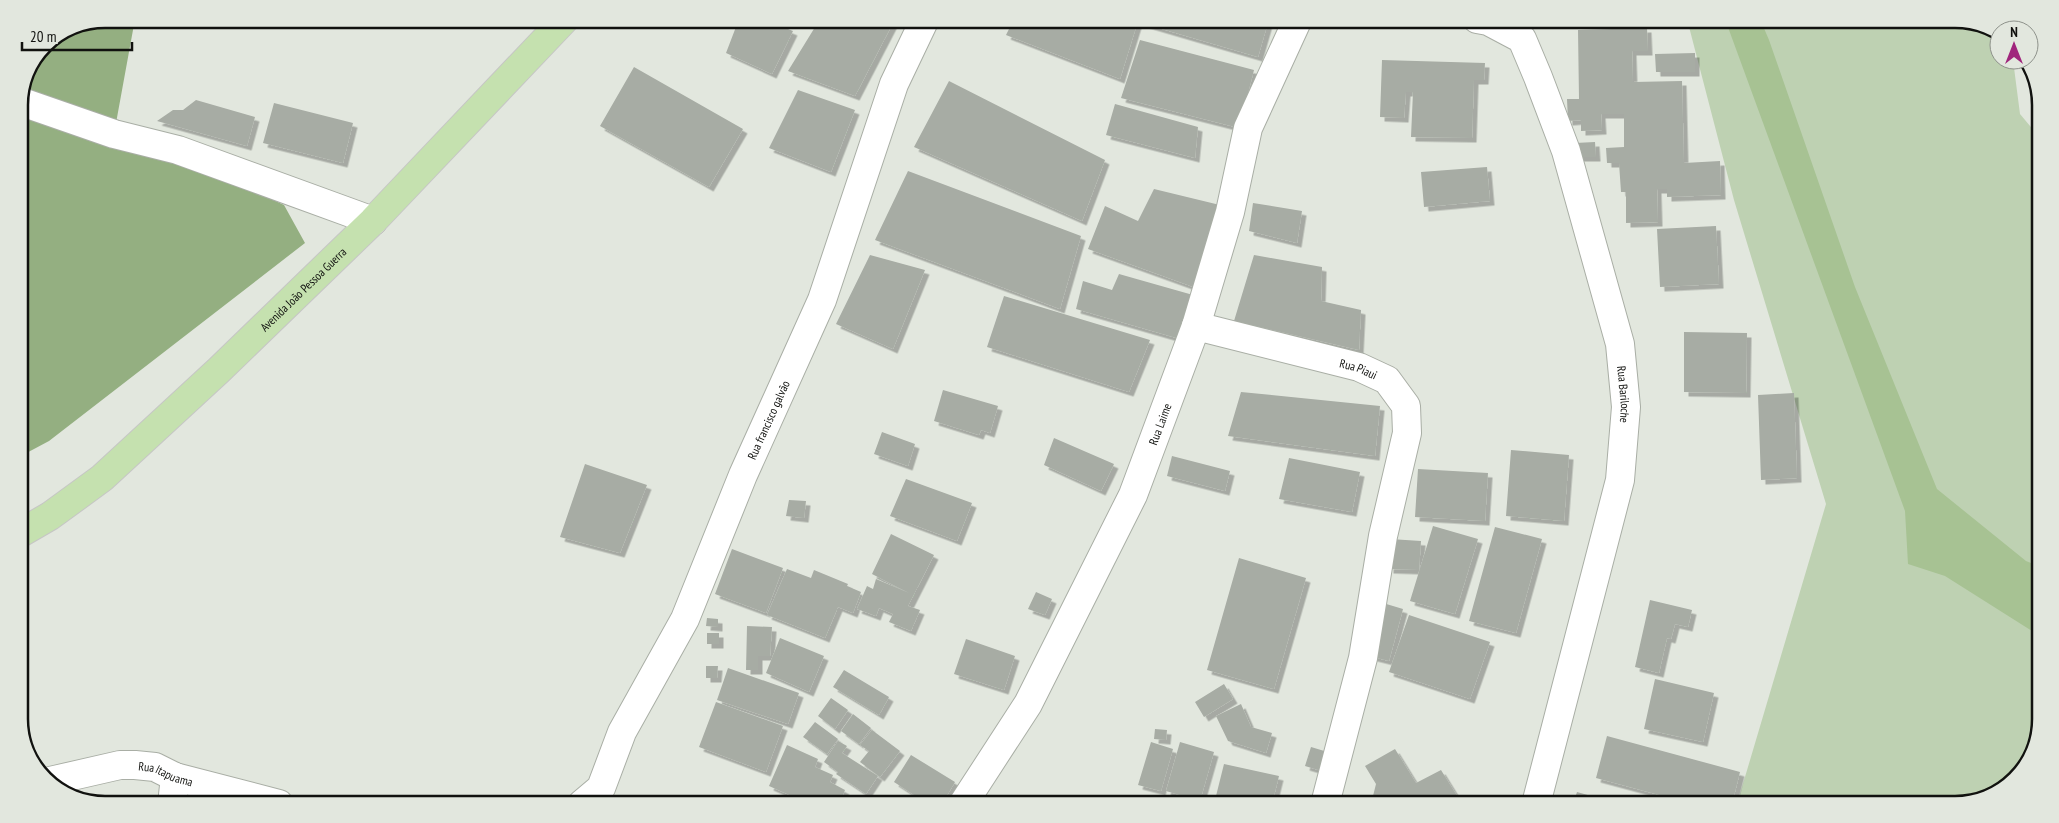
<svg xmlns="http://www.w3.org/2000/svg" width="2059" height="823" font-family="'PT Sans Narrow',sans-serif">
	<style>
		.green { fill: #bed1b2 }
		.forest { fill: #94af81 }
		.water { fill: #a7c293 }
		.building { fill: #a7aca4; filter: url(#shadow) }
		.lines { fill: none; stroke-linecap: round; stroke-linejoin: round }
		.minor-casing { stroke: #a9aea5; stroke-width: 30 }
		.major-casing { stroke: #c6c6c5; stroke-width: 30 }
		.minor { stroke: #fff; stroke-width: 28 }
		.major { stroke: #c5e1af; stroke-width: 28 }
		.labels { text-anchor: middle; dominant-baseline: central; stroke-width: 4; stroke-linejoin: round; paint-order: stroke }
		.street-label { font-size: 12px; fill: #11120f; stroke: #e2e7de }
		.rim { fill: none; stroke: #11120f; stroke-width: 2.5 }
	</style>
	<defs>
		<filter id="shadow"><feDropShadow dx="4.5" dy="4.5" stdDeviation="0" flood-color="#0004"/></filter>
	</defs>
	<rect width="100%" height="100%" fill="#e2e7de"/>
	<path class="green" d="M 1687,19 L 1955,19 L 1987,25 L 1999,34 L 1999,60 L 2013,60 L 2020,114 L 2040,138 L 2034,751 L 2002,790 L 1955,804 L 1737,804 L 1826,504 L 1734,200 Z"/>
	<path class="forest" d="M 104,19 L 135,19 L 114,134 L 219,174 L 284,205 L 305,243 L 49,441 L 19,457 L 19,99 L 44,44 L 72,25 Z"/>
	<path class="water" d="M 1725,19 L 1760,19 L 1769,40 L 1855,287 L 1937,489 L 2026,561 L 2036,565 L 2035,633 L 1945,576 L 1908,564 L 1905,511 Z"/>
	<path class="building" d="M 739,19 L 763,19 L 793,31 L 772,74 L 726,53 Z
		M 820,19 L 895,19 L 855,96 L 788,71 Z
		M 1014,19 L 1125,19 L 1137,24 L 1120,79 L 1006,35 Z
		M 1147,19 L 1269,19 L 1258,57 L 1145,24 Z
		M 1647,28 L 1648,51 L 1632,51 L 1633,82 L 1682,81 L 1684,163 L 1720,161 L 1721,195 L 1667,197 L 1667,189 L 1657,189 L 1658,222 L 1626,223 L 1626,192 L 1621,192 L 1619,163 L 1607,163 L 1606,148 L 1624,147 L 1624,114 L 1601,114 L 1602,130 L 1581,131 L 1581,120 L 1568,121 L 1567,99 L 1579,99 L 1578,30 Z
		M 1140,40 L 1254,70 L 1239,128 L 1121,98 Z
		M 1695,53 L 1695,72 L 1656,72 L 1655,54 Z
		M 1382,60 L 1485,63 L 1484,80 L 1474,80 L 1472,138 L 1411,137 L 1413,92 L 1406,92 L 1404,118 L 1380,117 Z
		M 634,67 L 743,129 L 709,187 L 600,126 Z
		M 949,81 L 1105,160 L 1082,221 L 914,147 Z
		M 798,90 L 855,110 L 831,172 L 769,148 Z
		M 196,100 L 255,117 L 247,146 L 157,121 L 173,110 L 183,110 Z
		M 274,103 L 353,123 L 343,163 L 263,143 Z
		M 1115,104 L 1198,127 L 1195,158 L 1106,135 Z
		M 1595,142 L 1596,157 L 1575,157 L 1575,143 Z
		M 1487,167 L 1490,201 L 1424,207 L 1421,172 Z
		M 908,171 L 1081,236 L 1060,309 L 875,240 Z
		M 1154,189 L 1224,206 L 1199,289 L 1088,249 L 1105,206 L 1138,221 Z
		M 1253,203 L 1302,211 L 1297,243 L 1249,231 Z
		M 1716,226 L 1719,284 L 1660,287 L 1657,229 Z
		M 870,255 L 925,270 L 893,349 L 836,324 Z
		M 1254,255 L 1322,267 L 1321,301 L 1361,310 L 1359,350 L 1234,321 Z
		M 1119,274 L 1193,295 L 1180,339 L 1076,309 L 1083,281 L 1112,290 Z
		M 1004,296 L 1150,340 L 1129,392 L 987,347 Z
		M 1684,332 L 1747,333 L 1746,393 L 1684,392 Z
		M 943,390 L 998,406 L 990,433 L 981,430 L 979,435 L 934,421 Z
		M 1241,392 L 1380,406 L 1375,456 L 1228,436 Z
		M 1794,393 L 1797,478 L 1761,480 L 1758,395 Z
		M 882,432 L 915,444 L 908,466 L 874,454 Z
		M 1054,438 L 1114,464 L 1101,491 L 1044,465 Z
		M 1511,450 L 1569,455 L 1564,521 L 1506,516 Z
		M 1172,456 L 1230,471 L 1225,491 L 1167,476 Z
		M 1289,458 L 1360,472 L 1352,512 L 1279,499 Z
		M 585,464 L 647,485 L 620,553 L 560,537 Z
		M 1418,469 L 1488,473 L 1485,521 L 1415,517 Z
		M 906,479 L 972,503 L 957,541 L 890,516 Z
		M 789,500 L 806,501 L 804,518 L 786,516 Z
		M 1433,526 L 1478,539 L 1455,614 L 1410,601 Z
		M 1495,527 L 1542,539 L 1516,633 L 1469,621 Z
		M 891,534 L 934,555 L 908,606 L 920,610 L 911,631 L 889,622 L 893,614 L 879,608 L 876,616 L 857,609 L 867,586 L 873,589 L 876,579 L 909,593 L 872,574 Z
		M 1390,539 L 1421,541 L 1419,570 L 1389,569 Z
		M 732,549 L 783,568 L 766,613 L 715,594 Z
		M 1239,558 L 1306,578 L 1274,689 L 1207,670 Z
		M 787,569 L 811,578 L 814,570 L 848,584 L 847,586 L 861,592 L 853,613 L 838,607 L 825,638 L 767,615 Z
		M 1036,592 L 1052,599 L 1045,615 L 1028,609 Z
		M 1650,600 L 1692,610 L 1688,627 L 1675,624 L 1671,639 L 1667,638 L 1659,673 L 1635,667 Z
		M 1383,603 L 1403,609 L 1389,661 L 1369,656 Z
		M 1409,615 L 1490,642 L 1470,699 L 1389,672 Z
		M 707,618 L 718,619 L 718,627 L 706,626 Z
		M 747,626 L 772,627 L 770,656 L 758,656 L 758,670 L 746,670 Z
		M 707,633 L 719,633 L 719,644 L 707,644 Z
		M 780,638 L 824,656 L 809,692 L 766,673 Z
		M 966,639 L 1015,656 L 1004,690 L 954,674 Z
		M 706,666 L 718,666 L 717,678 L 706,678 Z
		M 728,668 L 799,693 L 788,724 L 717,700 Z
		M 844,670 L 889,697 L 879,715 L 833,687 Z
		M 1655,679 L 1714,693 L 1703,742 L 1644,729 Z
		M 1224,684 L 1233,699 L 1204,717 L 1195,702 Z
		M 831,698 L 848,710 L 835,729 L 818,716 Z
		M 716,702 L 783,726 L 766,772 L 699,747 Z
		M 1241,704 L 1251,727 L 1272,733 L 1266,753 L 1228,741 L 1216,716 Z
		M 853,714 L 871,728 L 859,744 L 841,731 Z
		M 815,722 L 838,739 L 827,754 L 803,737 Z
		M 1155,729 L 1167,730 L 1166,740 L 1154,739 Z
		M 872,730 L 900,751 L 880,777 L 860,762 L 869,751 L 860,745 Z
		M 1607,736 L 1740,772 L 1732,804 L 1693,804 L 1596,778 Z
		M 838,741 L 847,746 L 842,753 L 878,776 L 866,794 L 836,774 L 838,772 L 824,762 Z
		M 1151,742 L 1173,749 L 1161,791 L 1138,785 Z
		M 1180,742 L 1214,752 L 1200,801 L 1166,791 Z
		M 787,745 L 818,759 L 815,767 L 833,775 L 830,782 L 845,790 L 839,804 L 810,804 L 769,786 Z
		M 1311,747 L 1331,753 L 1325,772 L 1305,766 Z
		M 1395,749 L 1416,783 L 1441,770 L 1462,804 L 1371,804 L 1376,784 L 1365,766 Z
		M 911,755 L 955,782 L 942,804 L 928,804 L 894,782 Z
		M 1224,764 L 1279,776 L 1272,804 L 1214,804 Z
		M 1577,792 L 1620,804 L 1573,804 Z
		M 865,796 L 878,804 L 860,804 Z"/>
	<g class="lines">
		<g class="minor-casing">
			<g id="minor">
				<path id="s1" d="M 1477,19 L 1488,21 L 1522,39 L 1538,77 L 1566,151 L 1620,344 L 1626,407 L 1620,480 L 1536,804"/>
				<path d="M 19,101 L 114,134 L 178,150 L 373,221"/>
				<path id="s2" d="M 1196,326 L 1359,367 L 1387,380 L 1406,406 L 1407,433 L 1383,536 L 1363,658 L 1325,804"/>
				<path id="s3" d="M 50,781 L 120,765 L 135,765 L 155,767 L 175,777 L 279,804"/>
				<path d="M 172,804 L 175,777"/>
				<path id="s4" d="M 582,804 L 601,788 L 622,732 L 685,619 L 743,475 L 822,300 L 894,84 L 925,19"/>
				<path id="s5" d="M 963,804 L 1028,704 L 1133,495 L 1196,326 L 1230,212 L 1248,128 L 1298,19"/>
			</g>
		</g>
		<g class="major-casing">
			<g id="major">
				<path id="s6" d="M 19,534 L 50,516 L 102,478 L 219,370 L 373,221 L 565,19"/>
			</g>
		</g>
		<use href="#minor" class="minor"/>
		<use href="#major" class="major"/>
	</g>
	<g class="labels">
		<g class="street-label">
			<text stroke="none"><textPath href="#s6" startOffset="376">Avenida João Pessoa Guerra</textPath></text>
			<text stroke="none"><textPath href="#s2" startOffset="168">Rua Piaui</textPath></text>
			<text stroke="none"><textPath href="#s1" startOffset="421">Rua Bariloche</textPath></text>
			<text stroke="none"><textPath href="#s4" startOffset="430">Rua francisco galvão</textPath></text>
			<text stroke="none"><textPath href="#s5" startOffset="429">Rua Laime</textPath></text>
			<text stroke="none"><textPath href="#s3" startOffset="119">Rua Itapuama</textPath></text>
		</g>
	</g>
	<path d="M0 0H2059V823H0ZM105 28H1955A77 77 0 0 1 2032 105V719A77 77 0 0 1 1955 796H105A77 77 0 0 1 28 719V105A77 77 0 0 1 105 28Z" fill="#e2e7de" fill-rule="evenodd"/>
	<path class="rim" d="M105 28H1955A77 77 0 0 1 2032 105V719A77 77 0 0 1 1955 796H105A77 77 0 0 1 28 719V105A77 77 0 0 1 105 28Z"/>
	<g transform="translate(2014 45)"><circle r="24" fill="#e2e7de" stroke="#8e928b"/>
	<path d="M0-4L9 19L0 12L-9 19Z" fill="#a0257c"/>
	<text y="-8" font-size="14" font-weight="bold" text-anchor="middle" fill="#11120f">N</text>
	</g>
	<path d="M22 42v8h110v-8" fill="none" stroke="#11120f" stroke-width="2.5"/>
	<text x="30" y="42" font-size="15" fill="#11120f" stroke="#e2e7de" stroke-width="4" paint-order="stroke">20 m</text>
</svg>
